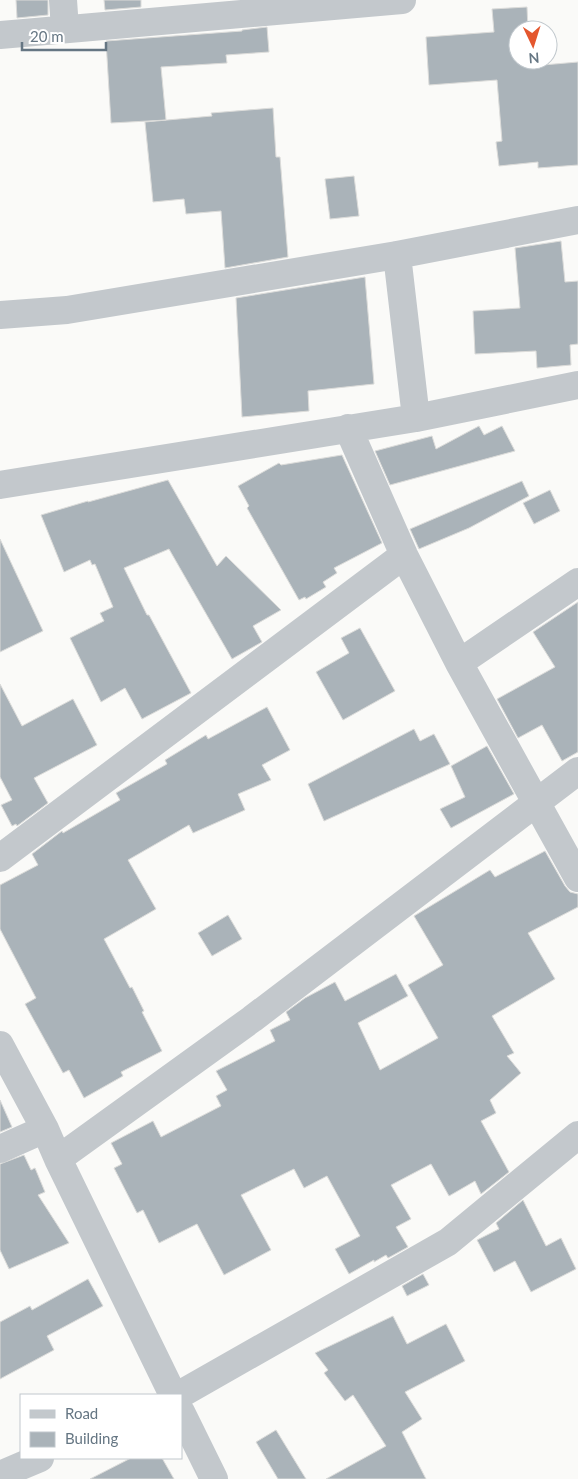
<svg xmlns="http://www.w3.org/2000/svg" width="578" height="1479" font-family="Lato,sans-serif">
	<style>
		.building { fill: #aab3b9; stroke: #dcdcda }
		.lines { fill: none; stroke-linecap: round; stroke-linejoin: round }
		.minor { stroke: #c3c8cc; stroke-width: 28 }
	</style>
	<rect width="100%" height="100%" fill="#fafaf8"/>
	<path class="building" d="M 16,0 L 48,0 L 48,15 L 17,18 Z
		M 104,0 L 141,0 L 141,7 L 105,10 Z
		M 527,7 L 528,30 L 518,30 L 518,60 L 530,60 L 531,66 L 578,62 L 578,165 L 538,168 L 538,162 L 499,166 L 496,142 L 502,141 L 497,80 L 429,85 L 426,37 L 494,32 L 492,9 Z
		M 267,27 L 269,52 L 226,55 L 227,63 L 161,67 L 166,120 L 111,123 L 106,41 L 242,31 L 242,30 Z
		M 273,108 L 276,157 L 280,157 L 288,257 L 225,268 L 221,211 L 186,214 L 184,199 L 153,202 L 145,122 L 212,116 L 211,113 Z
		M 354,176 L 359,216 L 330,219 L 325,179 Z
		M 561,241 L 565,282 L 578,281 L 578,344 L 570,345 L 571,365 L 537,368 L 536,351 L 475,354 L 473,311 L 520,308 L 515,248 Z
		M 365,277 L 374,384 L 308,391 L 309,411 L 242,417 L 236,298 Z
		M 479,426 L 484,435 L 502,426 L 515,451 L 390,485 L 375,451 L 432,436 L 436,449 Z
		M 342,455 L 382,543 L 334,568 L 337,573 L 323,582 L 326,587 L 306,599 L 305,597 L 299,600 L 247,508 L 249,506 L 238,486 L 279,463 L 281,465 Z
		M 168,480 L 217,566 L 226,556 L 281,610 L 253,626 L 262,642 L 232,659 L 169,549 L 124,568 L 147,615 L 149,615 L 191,693 L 142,719 L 125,688 L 101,702 L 70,638 L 104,621 L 100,613 L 113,607 L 95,564 L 92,565 L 90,560 L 64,572 L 41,515 L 88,501 L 88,502 Z
		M 522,481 L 529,496 L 469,528 L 419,549 L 410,529 Z
		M 550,490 L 560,511 L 534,524 L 523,503 Z
		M 0,539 L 43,631 L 0,652 Z
		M 578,602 L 578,752 L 562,761 L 542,725 L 518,738 L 497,699 L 555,667 L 533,632 Z
		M 360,628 L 395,691 L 343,720 L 316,672 L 349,653 L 341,638 Z
		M 0,684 L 22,726 L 73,699 L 97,745 L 34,778 L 48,803 L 17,826 L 16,824 L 12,826 L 1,805 L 12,800 L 0,777 Z
		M 267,707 L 290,750 L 262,765 L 271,780 L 238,794 L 245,810 L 193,833 L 189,825 L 128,860 L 156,909 L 104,939 L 130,988 L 132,987 L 144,1011 L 142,1012 L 162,1051 L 121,1072 L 123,1076 L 84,1098 L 69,1070 L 63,1073 L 25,1004 L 36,998 L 0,929 L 0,885 L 38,865 L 32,854 L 62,831 L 63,833 L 120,800 L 116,793 L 167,764 L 165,760 L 206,735 L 208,739 Z
		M 414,729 L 420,741 L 434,734 L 450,764 L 324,821 L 308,784 Z
		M 487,746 L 514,794 L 451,828 L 440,809 L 465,797 L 451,766 Z
		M 545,851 L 565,886 L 570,892 L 578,894 L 578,907 L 528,933 L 555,979 L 492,1016 L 514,1053 L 507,1056 L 521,1073 L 490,1100 L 496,1113 L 481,1121 L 509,1172 L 481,1194 L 475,1181 L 449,1196 L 431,1164 L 391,1185 L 411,1219 L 396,1227 L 408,1247 L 388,1258 L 386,1255 L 374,1262 L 374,1260 L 349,1274 L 335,1249 L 360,1236 L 327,1176 L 304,1188 L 294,1169 L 241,1195 L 271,1250 L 224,1275 L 197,1224 L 159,1243 L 143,1210 L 137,1213 L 114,1168 L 122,1164 L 111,1143 L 153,1121 L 161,1137 L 221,1106 L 216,1096 L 227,1090 L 216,1071 L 275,1041 L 270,1030 L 290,1020 L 286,1012 L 305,998 L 335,982 L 345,1001 L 396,974 L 408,996 L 358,1023 L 380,1070 L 438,1038 L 408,985 L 443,965 L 414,916 L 490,870 L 495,877 Z
		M 228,915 L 242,939 L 212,956 L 198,933 Z
		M 0,1100 L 12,1127 L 0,1132 Z
		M 24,1155 L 31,1170 L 35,1168 L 45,1192 L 38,1195 L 69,1243 L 9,1269 L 0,1250 L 0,1164 Z
		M 523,1200 L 546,1246 L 561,1238 L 576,1269 L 531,1292 L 515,1261 L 494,1272 L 477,1240 L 499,1229 L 496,1223 Z
		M 423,1274 L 429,1285 L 407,1296 L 402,1286 Z
		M 88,1279 L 103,1306 L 47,1336 L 54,1350 L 0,1379 L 0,1322 L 30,1306 L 32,1310 Z
		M 393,1316 L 407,1344 L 446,1324 L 465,1361 L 405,1392 L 422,1419 L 402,1432 L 426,1479 L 326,1479 L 386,1446 L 353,1395 L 345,1401 L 324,1373 L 328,1370 L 315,1353 Z
		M 276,1430 L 306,1479 L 278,1479 L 256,1442 Z
		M 131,1458 L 162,1458 L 174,1479 L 90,1479 Z"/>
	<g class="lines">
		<path class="minor" d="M 63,0 L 65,29
			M 0,35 L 402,0
			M 397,255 L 416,418
			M 0,315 L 67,310 L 397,255 L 578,220
			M 348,428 L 404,555 L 459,663 L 578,878
			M 0,485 L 416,418 L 578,385
			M 459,663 L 578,582
			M 0,858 L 404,555
			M 0,1045 L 45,1129 L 58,1159 L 173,1395
			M 0,1149 L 45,1129
			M 58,1159 L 252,1019 L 578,771
			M 179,1395 L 448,1242 L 578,1135
			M 181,1412 L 214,1479
			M 0,1475 L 40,1458"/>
	</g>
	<rect x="20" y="1394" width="162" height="65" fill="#ffffff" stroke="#c1c8cd"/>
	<rect x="30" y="1410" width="25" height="8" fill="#c3c8cc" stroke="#c1c8cd"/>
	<text x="65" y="1419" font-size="15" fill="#657683">Road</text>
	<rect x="30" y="1432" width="25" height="15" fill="#aab3b9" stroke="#c1c8cd"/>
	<text x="65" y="1444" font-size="15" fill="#657683">Building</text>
	<g transform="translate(533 45) rotate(176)"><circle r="24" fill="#ffffff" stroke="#c1c8cd"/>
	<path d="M0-4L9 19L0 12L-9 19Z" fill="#e4572e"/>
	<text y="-8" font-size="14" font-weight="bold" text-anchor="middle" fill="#657683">N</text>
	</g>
	<path d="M22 42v8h84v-8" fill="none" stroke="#657683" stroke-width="2.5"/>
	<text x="30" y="42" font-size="15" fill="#657683" stroke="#ffffff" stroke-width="4" paint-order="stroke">20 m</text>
</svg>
